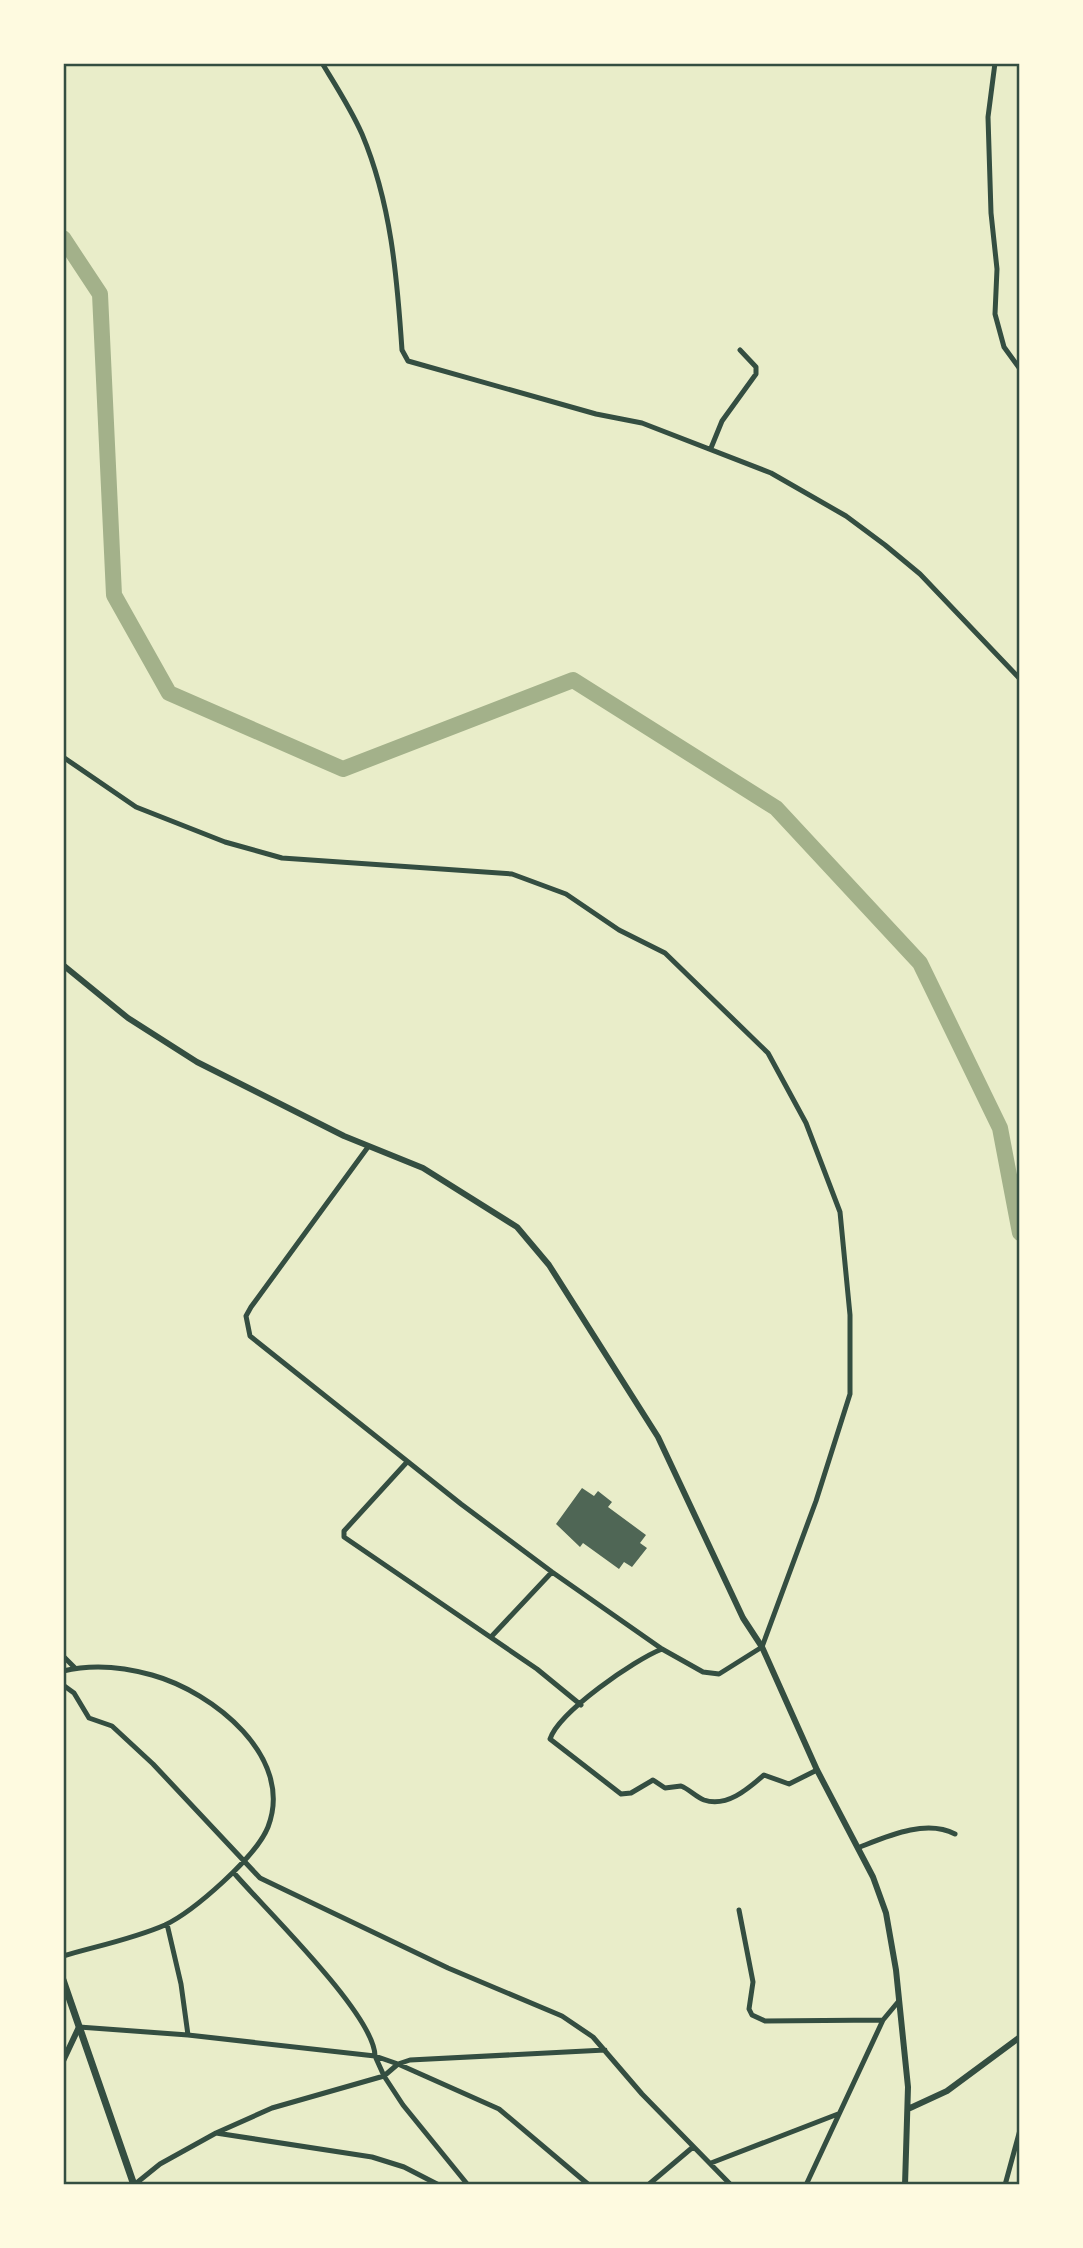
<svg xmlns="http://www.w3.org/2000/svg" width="1083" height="2248" font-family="'Public Sans',sans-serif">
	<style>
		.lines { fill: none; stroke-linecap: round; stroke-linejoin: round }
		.river { stroke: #a3b18a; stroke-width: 16 }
		.building { fill: #4f6655 }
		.minor { stroke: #344e41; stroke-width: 5 }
		.tertiary { stroke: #344e41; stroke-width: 6 }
		.secondary { stroke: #344e41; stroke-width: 7 }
		.neatline { fill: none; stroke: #344e41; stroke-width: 2.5 }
	</style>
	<rect width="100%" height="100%" fill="#e9edc9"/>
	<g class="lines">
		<path class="river" d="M 63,238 L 100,294 L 114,595 L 169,693 L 343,769 L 573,680 L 776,808 L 920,963 L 1000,1128 L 1020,1233"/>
	</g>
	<path class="building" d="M 582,1488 L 594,1496 L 598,1491 L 612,1502 L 608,1507 L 646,1535 L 640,1543 L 647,1548 L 632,1567 L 624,1562 L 619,1569 L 583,1543 L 580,1547 L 556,1524 Z"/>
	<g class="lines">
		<path class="minor" d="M 322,63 C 336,86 351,109 362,134 C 391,203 397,276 402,350 L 408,361 L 596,414 L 642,423 L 771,473 L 846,516 L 885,545 L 920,574 L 1020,679
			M 995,63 L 988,117 L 991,213 L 997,269 L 995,314 L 1004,347 L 1020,369
			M 711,448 L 722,421 L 756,374 L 756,367 L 740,350
			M 63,757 L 136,807 L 225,842 L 282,858 L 512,874 L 566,894 L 619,930 L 665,953 L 768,1053 L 806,1123 L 840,1212 L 850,1315 L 850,1394 L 816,1501 L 762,1647 L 719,1674 L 703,1672 L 662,1649 L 552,1572 L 461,1504 L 250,1336 L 246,1316 L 251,1307 L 368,1147
			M 407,1462 L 344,1531 L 344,1537 L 537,1669 L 581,1705
			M 491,1637 L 552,1572
			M 662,1649 C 634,1660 559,1712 550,1739 L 621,1794 L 631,1793 L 653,1780 L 665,1788 L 681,1786 C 689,1789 696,1797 704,1800 C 727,1808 749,1788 764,1775 L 789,1784 L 817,1770
			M 63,1656 L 75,1668
			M 63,1671 C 92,1664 124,1667 152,1675 C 213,1692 295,1757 268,1827 C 256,1857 194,1911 165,1925 C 133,1939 97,1946 63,1956
			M 63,1685 L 74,1693 L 89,1718 L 112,1726 L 153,1764 L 260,1878 L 448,1968 L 562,2016 L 593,2037 L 642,2094 L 731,2185
			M 860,1847 C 888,1836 926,1819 955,1834
			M 234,1873 C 264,1908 375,2015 375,2056 L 398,2064 L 410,2060 L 605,2050
			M 739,1910 L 753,1982 L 749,2009 L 752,2015 L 765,2021 L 883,2020
			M 79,2027 L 188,2035 L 181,1984 L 167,1924
			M 188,2035 L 375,2056 L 384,2076 L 398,2064 L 499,2109 L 589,2185
			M 216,2133 L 272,2108 L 384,2076 L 403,2105 L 468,2185
			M 711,2163 L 838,2114
			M 134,2185 L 160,2164 L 216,2133 L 372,2157 L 404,2167 L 439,2185
			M 648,2185 L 693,2147
			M 806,2185 L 883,2020 L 898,2002
			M 1005,2185 L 1020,2130"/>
		<path class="tertiary" d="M 63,965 L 128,1018 L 197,1062 L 344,1136 L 423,1168 L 517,1227 L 549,1265 L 658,1437 L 743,1618 L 762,1647 L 817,1770 L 873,1877 L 886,1913 L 896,1970 L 908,2087 L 905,2185
			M 63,2061 L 79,2027
			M 908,2109 L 947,2091 L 1020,2037"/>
		<path class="secondary" d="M 63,1980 L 134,2185"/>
	</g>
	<rect width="1083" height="2248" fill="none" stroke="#fefae0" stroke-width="130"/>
	<rect x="65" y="65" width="953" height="2118" class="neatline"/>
</svg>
